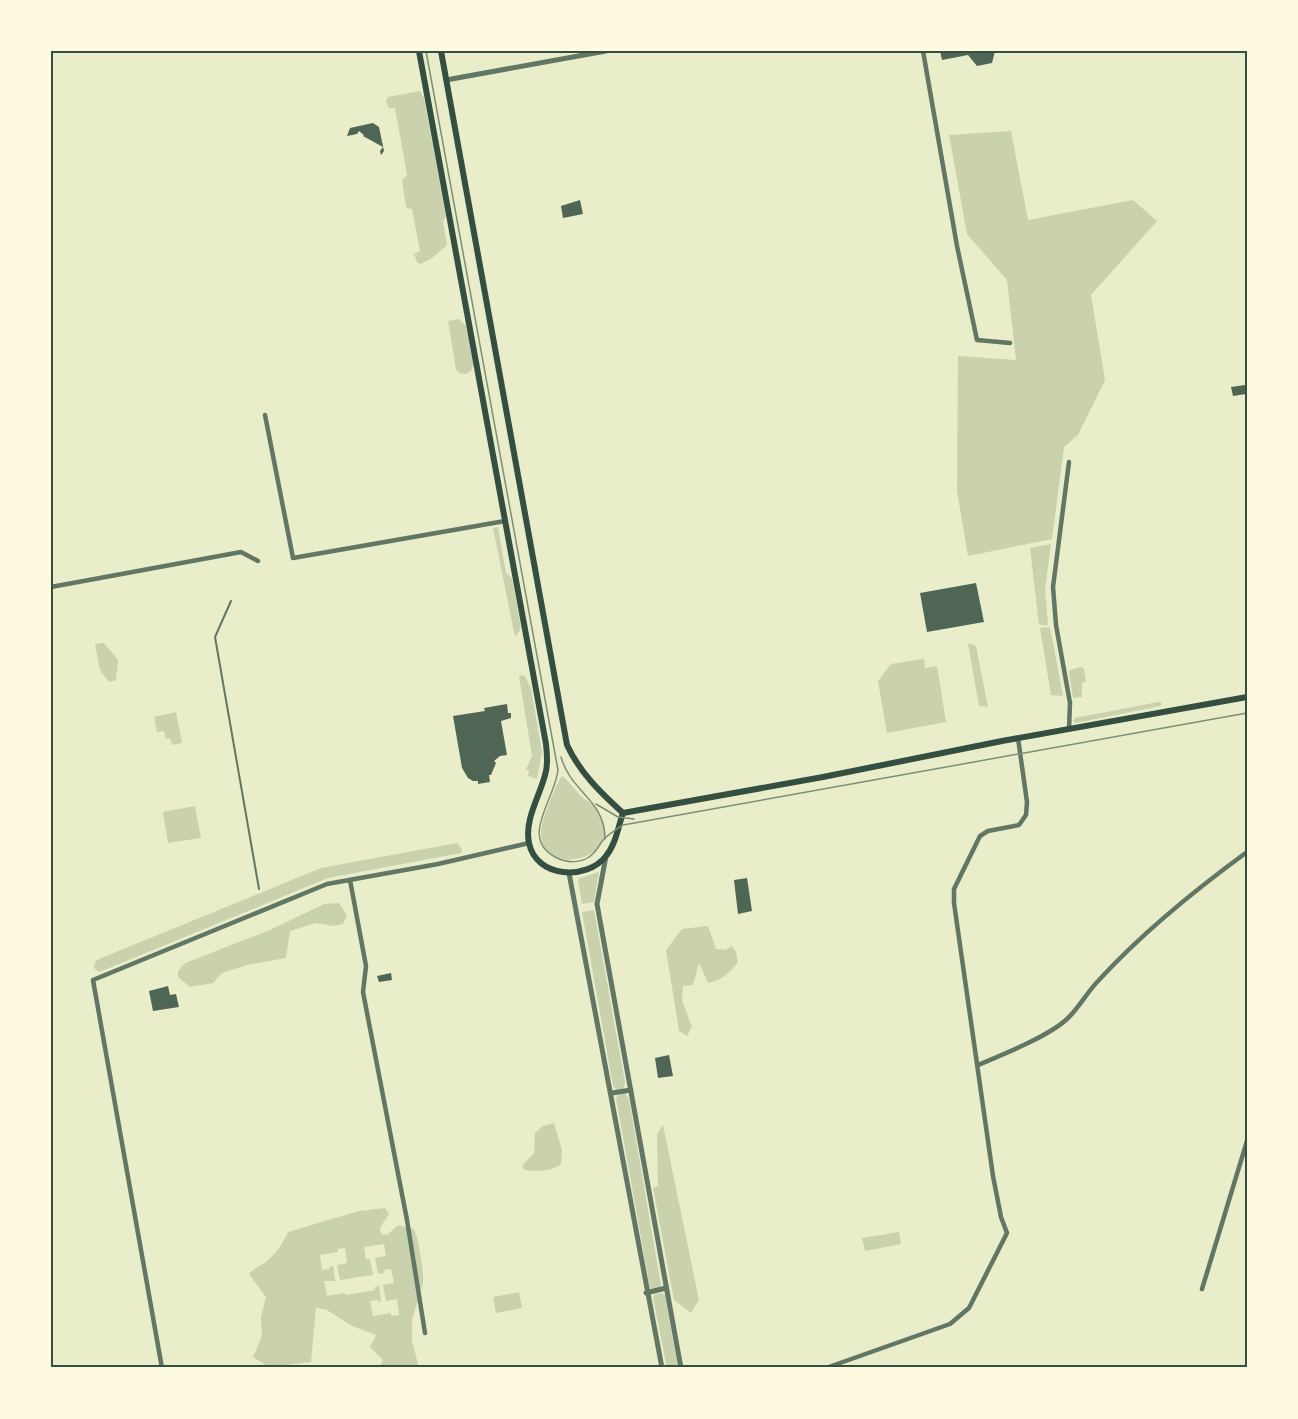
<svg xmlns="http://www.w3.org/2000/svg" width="1298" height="1419" font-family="'Nunito Sans',sans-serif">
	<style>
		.green { fill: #cad2ad; fill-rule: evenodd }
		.building { fill: #4f6655 }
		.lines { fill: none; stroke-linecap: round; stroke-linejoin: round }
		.service { stroke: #617663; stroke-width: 2 }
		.minor { stroke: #617663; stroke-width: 4.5 }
		.tertiary { stroke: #617663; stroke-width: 5 }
		.secondary { stroke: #344e41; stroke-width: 6 }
		.tram { stroke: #7c8e77; stroke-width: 1.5 }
		.neatline { fill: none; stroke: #344e41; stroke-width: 2 }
	</style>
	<rect width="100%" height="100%" fill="#e9edc9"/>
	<path class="green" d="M 420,91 L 424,98 L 446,216 L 443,221 L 447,245 L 431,259 L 420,264 L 417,262 L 414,254 L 420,251 L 412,209 L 407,208 L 406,206 L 402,180 L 407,175 L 395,108 L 389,108 L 386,102 L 388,97 Z
		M 1011,131 L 1028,220 L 1133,200 L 1157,221 L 1091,295 L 1105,380 L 1078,435 L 1064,447 L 1052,539 L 968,556 L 957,491 L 958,356 L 1016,360 L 1007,280 L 967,234 L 949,135 Z
		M 459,319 L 466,326 L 474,363 L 471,371 L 466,374 L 459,373 L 456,369 L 448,321 Z
		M 498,527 L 506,573 L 512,578 L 521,629 L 515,637 L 493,528 Z
		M 1051,544 L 1045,589 L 1048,625 L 1039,625 L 1030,548 Z
		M 1050,627 L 1063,696 L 1051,695 L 1040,628 Z
		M 104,643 L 118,660 L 116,680 L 109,682 L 100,670 L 95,644 Z
		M 968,643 L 976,646 L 988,707 L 979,706 Z
		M 924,659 L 925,668 L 937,666 L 946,722 L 887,733 L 878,681 L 891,664 Z
		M 1081,667 L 1084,669 L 1086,682 L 1082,683 L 1082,697 L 1073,698 L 1069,673 L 1070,670 Z
		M 521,675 L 525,676 L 531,688 L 542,752 L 537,779 L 528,776 L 529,771 L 526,769 L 532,756 L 519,676 Z
		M 1158,702 L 1161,702 L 1161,706 L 1076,723 L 1073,721 L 1075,718 Z
		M 176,712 L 182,743 L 172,745 L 170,738 L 166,739 L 164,731 L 157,732 L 154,717 Z
		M 562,776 C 570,781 574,790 581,796 C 585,800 592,803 595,808 C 640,864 513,888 547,809 C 550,801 558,780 562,776 Z
		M 195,806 L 201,838 L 168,843 L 163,812 Z
		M 457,843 L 462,849 L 461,853 L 328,878 L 102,971 L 99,972 L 94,968 L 95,962 L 99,959 L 321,868 Z
		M 599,872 L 594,902 L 582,904 L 578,881 L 580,878 Z
		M 339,903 L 347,915 L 343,924 L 333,926 L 316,923 L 290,931 L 286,958 L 247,965 L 222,973 L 213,983 L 190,987 L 178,977 L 178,971 L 185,963 L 270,930 L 324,904 Z
		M 594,910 L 625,1082 L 624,1089 L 617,1090 L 613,1086 L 582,912 Z
		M 708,926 L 716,949 L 725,950 L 732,946 L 736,952 L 738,962 C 730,973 722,980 708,983 L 699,963 L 693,985 L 683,986 L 682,1000 L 692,1027 L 687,1036 L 679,1031 L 666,950 L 682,929 Z
		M 625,1093 L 629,1099 L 661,1285 L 661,1287 L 652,1290 L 650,1288 L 616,1098 L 618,1095 Z
		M 554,1123 L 562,1150 L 561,1164 C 551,1172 537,1171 525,1170 L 522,1166 L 534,1153 L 535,1133 L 543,1126 Z
		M 663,1125 L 699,1300 L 691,1313 L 674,1300 L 653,1188 L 658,1186 L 657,1134 Z
		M 385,1208 L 389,1214 L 380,1228 L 381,1234 L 387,1235 L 398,1225 L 414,1229 L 418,1241 L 423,1272 L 423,1284 L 412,1319 L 412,1341 L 419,1368 L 379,1368 L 383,1360 L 370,1347 L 376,1335 L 352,1326 L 327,1310 L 316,1308 L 311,1362 L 269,1367 L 253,1357 L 262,1336 L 261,1317 L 266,1297 L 249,1274 C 257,1265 261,1267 268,1260 C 277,1252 283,1243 288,1232 L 359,1211 ZM 384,1244 L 386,1256 L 375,1258 L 378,1274 L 384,1273 L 384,1270 L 391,1269 L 394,1283 L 383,1285 L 386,1301 L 397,1299 L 399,1315 L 391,1316 L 391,1313 L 373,1316 L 370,1301 L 378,1300 L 379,1302 L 381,1301 L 379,1286 L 375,1287 L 375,1290 L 346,1295 L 345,1293 L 327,1296 L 324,1281 L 335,1281 L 333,1266 L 330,1266 L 330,1269 L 322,1270 L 320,1255 L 338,1252 L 338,1249 L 345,1248 L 347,1263 L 337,1265 L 340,1280 L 373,1275 L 370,1259 L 366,1259 L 364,1247 Z
		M 899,1232 L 901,1244 L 865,1251 L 862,1238 Z
		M 519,1292 L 522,1308 L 496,1313 L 493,1297 Z
		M 662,1293 L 665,1295 L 678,1368 L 667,1368 L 653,1298 L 655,1294 Z"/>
	<path class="building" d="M 940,51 L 995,51 L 992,63 L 977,66 L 968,55 L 942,60 Z
		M 373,123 L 379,127 L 384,151 L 381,155 L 380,151 L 383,147 L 363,136 L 364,135 L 359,131 L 357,134 L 347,136 L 350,128 Z
		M 580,200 L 583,214 L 563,218 L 561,206 Z
		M 1245,385 L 1246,394 L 1233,396 L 1231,387 Z
		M 976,583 L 984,622 L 927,632 L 920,593 Z
		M 507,704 L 508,713 L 511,713 L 511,718 L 501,721 L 507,755 L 500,756 L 494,761 L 496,763 L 491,775 L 489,775 L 490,782 L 478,784 L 478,781 L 473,781 L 468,778 L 462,768 L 453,716 L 485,711 L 484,708 Z
		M 747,878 L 752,911 L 738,914 L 734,880 Z
		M 391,973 L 392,980 L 379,982 L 377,976 Z
		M 168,986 L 170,995 L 176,994 L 179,1007 L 153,1011 L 149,991 Z
		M 669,1055 L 673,1076 L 658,1078 L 655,1058 Z"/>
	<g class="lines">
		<path class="service" d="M 231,601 L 215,637 L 259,889"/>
		<path class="minor" d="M 923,51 L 957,246 L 977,340 L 1010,343
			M 265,415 L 293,558 L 505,521
			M 1069,462 L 1053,587 L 1056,625 L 1070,703 L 1069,729
			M 51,587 L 241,552 L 258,561
			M 350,880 L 366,966 L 363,992 L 407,1220 L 425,1333
			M 978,1065 C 1002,1055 1049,1036 1067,1019 C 1079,1008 1087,992 1099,980 C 1143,932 1195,890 1247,852
			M 1202,1289 L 1247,1141
			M 162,1368 L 93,980 L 327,884 L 438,864 L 529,843
			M 826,1368 L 950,1324 L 969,1308 L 1007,1233 L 1001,1217 L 993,1176 L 954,903 L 954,889 L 980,836 L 988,831 L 1019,825 L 1026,815 L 1027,802 L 1018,738"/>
		<path class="tertiary" d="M 446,80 L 606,51
			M 606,856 L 597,904 L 681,1368
			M 569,873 L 662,1368
			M 612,1093 L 631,1090
			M 646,1293 L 666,1288"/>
		<path class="secondary" d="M 419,51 L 546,744 C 547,753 548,762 546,771 C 541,795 524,818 529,843 C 536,878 587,881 606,856 C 616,844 618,827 623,813
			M 441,51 L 567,745 C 580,773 601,793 623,813
			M 623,813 L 823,777 L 1002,741 L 1247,697"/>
		<path class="tram" d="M 426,51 L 558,770 C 555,800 518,839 557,858 C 567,863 580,863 589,857 C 596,853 599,845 604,839 C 609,834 617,829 623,825 L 1247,713
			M 561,757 C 571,793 605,799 605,839
			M 596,804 L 618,817 L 634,819"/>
	</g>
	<rect width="1298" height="1419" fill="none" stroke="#fefae0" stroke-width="105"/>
	<rect x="52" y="52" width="1194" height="1314" class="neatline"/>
</svg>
